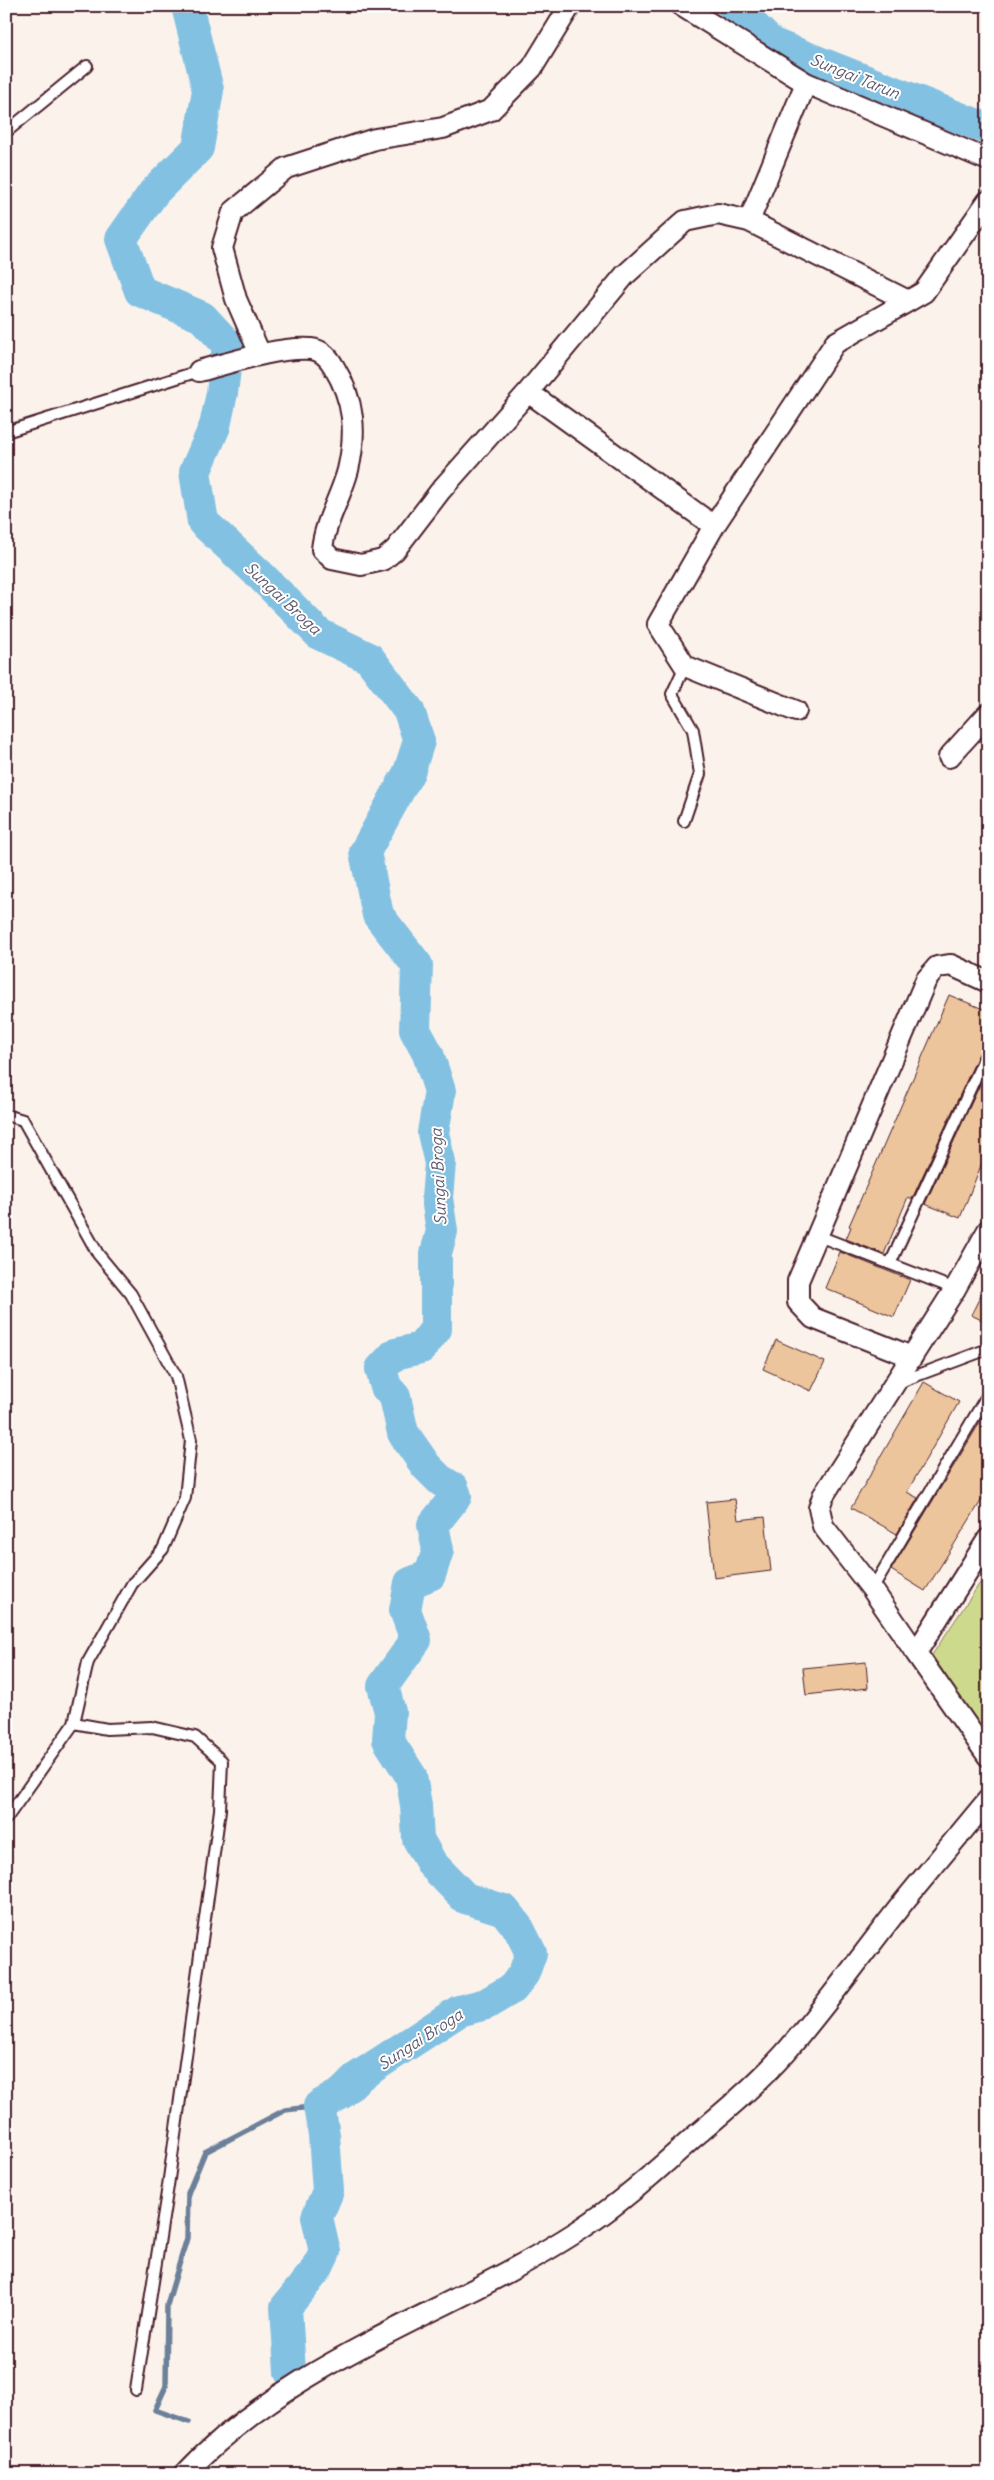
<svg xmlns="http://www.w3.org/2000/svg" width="994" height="2480" font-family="Delius,sans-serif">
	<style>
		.green { fill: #cdda8d; stroke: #8c7c5c }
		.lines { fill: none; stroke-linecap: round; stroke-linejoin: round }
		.stream { stroke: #6c8099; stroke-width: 5.5 }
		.river { stroke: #83c1e3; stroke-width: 32 }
		.building { fill: #ecc59c; stroke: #4a1f2b }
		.service-casing { stroke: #4a1f2b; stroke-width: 14 }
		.minor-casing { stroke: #4a1f2b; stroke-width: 24 }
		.service { stroke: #fff; stroke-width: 10 }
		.minor { stroke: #fff; stroke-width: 20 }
		.labels { text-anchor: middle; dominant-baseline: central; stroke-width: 4; stroke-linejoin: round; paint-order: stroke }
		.water-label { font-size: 16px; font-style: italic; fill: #5e586b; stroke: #fff }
	</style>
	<rect width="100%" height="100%" fill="#fbf3eb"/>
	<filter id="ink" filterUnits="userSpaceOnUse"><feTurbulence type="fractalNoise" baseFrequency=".02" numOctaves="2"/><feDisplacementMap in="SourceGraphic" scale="10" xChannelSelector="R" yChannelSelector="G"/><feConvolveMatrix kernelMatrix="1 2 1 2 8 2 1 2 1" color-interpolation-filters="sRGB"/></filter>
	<g filter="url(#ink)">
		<path class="green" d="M 988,1571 L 988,1739 L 932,1655 Z"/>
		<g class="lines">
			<path class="stream" d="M 189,2422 L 155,2410 L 166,2386 L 167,2305 L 187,2238 L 188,2193 L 205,2152 L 285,2110 L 319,2106"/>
			<path class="river" d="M 187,6 L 208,90 L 198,148 L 154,192 L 121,239 L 140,291 L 202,317 L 228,345 L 222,393 L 215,426 L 195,472 L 203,522 L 260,575 L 319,634 L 369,658 L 409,711 L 419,741 L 409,772 L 365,852 L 378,915 L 417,965 L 415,1030 L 428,1054 L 440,1091 L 433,1133 L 440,1163 L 437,1198 L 442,1231 L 436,1253 L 436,1329 L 421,1348 L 395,1354 L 381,1369 L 386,1387 L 395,1397 L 403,1433 L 426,1466 L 440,1480 L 453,1488 L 456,1496 L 433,1525 L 438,1550 L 430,1575 L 410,1583 L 405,1610 L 416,1640 L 383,1686 L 390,1712 L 388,1740 L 411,1776 L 416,1805 L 418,1839 L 432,1864 L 465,1898 L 504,1910 L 519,1929 L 531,1953 L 524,1973 L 513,1988 L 486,2004 L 459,2011 L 358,2077 L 342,2093 L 319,2106 L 324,2135 L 328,2191 L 317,2217 L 325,2252 L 317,2269 L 286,2307 L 290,2372
				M 733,6 L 771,43 L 988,129"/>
		</g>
		<path class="building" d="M 949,995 L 988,1011 L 988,1043 L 982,1047 L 912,1199 L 908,1197 L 884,1254 L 846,1239 L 851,1227 L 849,1226 Z
			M 988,1067 L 988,1148 L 960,1218 L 925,1204 Z
			M 840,1252 L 910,1280 L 894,1317 L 825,1288 Z
			M 988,1281 L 988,1323 L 971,1315 Z
			M 776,1340 L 825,1362 L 811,1391 L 763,1369 Z
			M 924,1382 L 959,1402 L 907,1492 L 918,1498 L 897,1534 L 851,1508 Z
			M 988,1409 L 988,1490 L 925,1591 L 891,1570 Z
			M 735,1499 L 738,1520 L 765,1517 L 771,1571 L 714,1578 L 706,1502 Z
			M 866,1662 L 868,1688 L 806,1695 L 803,1668 Z"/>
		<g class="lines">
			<g class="service-casing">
				<path id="service" d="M 6,132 L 87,66
					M 6,432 L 199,371
					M 684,821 L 700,774 L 693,730 L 672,694 L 685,666
					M 6,1115 L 23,1120 L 98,1254 L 131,1294 L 176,1376 L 191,1440 L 185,1498 L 163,1549 L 132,1584 L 88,1662 L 74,1723 L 6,1819
					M 816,1235 L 955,1289
					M 890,1264 L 988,1050
					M 897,1383 L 988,1349
					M 872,1589 L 988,1394
					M 74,1723 L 107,1729 L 152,1727 L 195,1737 L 222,1761 L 220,1810 L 168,2186 L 136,2390"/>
			</g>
			<g class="minor-casing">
				<path id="minor" d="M 682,6 L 806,83 L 988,160
					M 749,221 L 806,83
					M 260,354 L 236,299 L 222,248 L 233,212 L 286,168 L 375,139 L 443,128 L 491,110 L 532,68 L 570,6
					M 199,371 C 233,362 276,347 311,349 C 322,350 329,358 334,367 C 354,400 357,432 348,470 C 341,497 325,521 322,549 L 332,559 L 361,565 L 383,560 L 395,550 L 441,490 L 528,392 L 625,275 L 685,221 L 718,214 L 749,221 L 908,301
					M 528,392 L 714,526
					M 796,711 L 685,666 L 658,624 L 714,526 L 835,343 L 924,292 L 988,201
					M 949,757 L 988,714
					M 912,1357 L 813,1318 L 798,1302 L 798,1281 L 926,980 L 937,967 L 951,965 L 988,982
					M 988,1539 L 916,1653 L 988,1756
					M 916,1653 L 872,1589 L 823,1526 L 819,1508 L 823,1496 L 955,1289 L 988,1230
					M 185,2474 C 292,2359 449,2314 578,2231 C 620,2204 657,2170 694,2137 C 725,2111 757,2084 784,2054 C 828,2004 865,1950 906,1899 C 933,1866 961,1833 988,1800"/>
			</g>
			<use href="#service" class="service"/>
			<use href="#minor" class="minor"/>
		</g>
	</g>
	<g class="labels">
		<g class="water-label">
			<text transform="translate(855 76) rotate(22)">Sungai Tarun</text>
			<text transform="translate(283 598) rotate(43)">Sungai Broga</text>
			<text transform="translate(438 1177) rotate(-93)">Sungai Broga</text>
			<text transform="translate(420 2039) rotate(-33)">Sungai Broga</text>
		</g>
	</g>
	<rect width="994" height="2480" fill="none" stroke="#fff" stroke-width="25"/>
	<rect x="12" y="12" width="969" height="2455" fill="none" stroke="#4a1f2b" stroke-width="2" filter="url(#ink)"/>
</svg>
